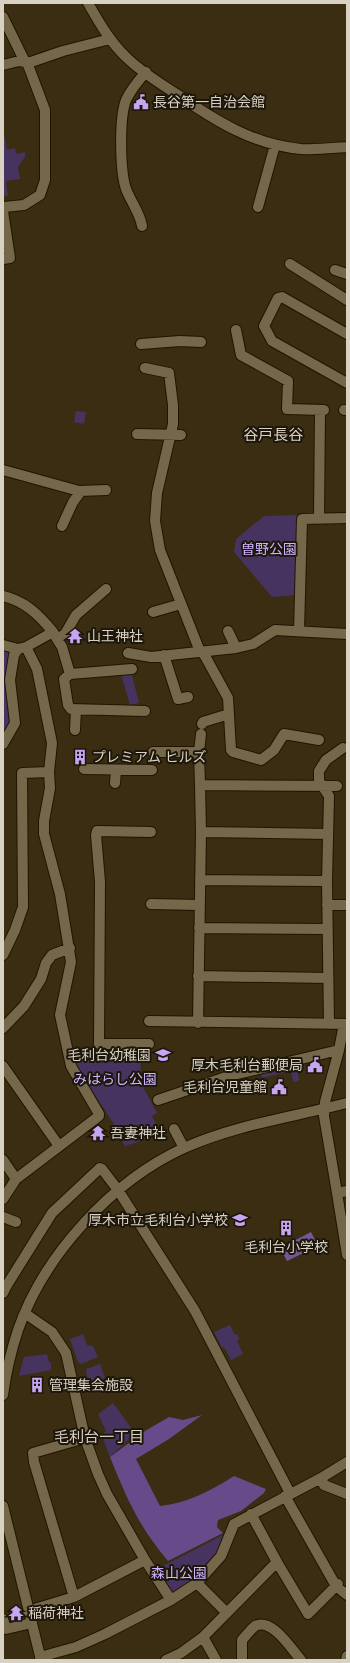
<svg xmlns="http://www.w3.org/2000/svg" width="350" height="1663" font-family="Rubik,'Noto Sans JP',sans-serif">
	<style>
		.green { fill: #46335f }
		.forest { fill: #664a8a }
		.water { fill: #735798 }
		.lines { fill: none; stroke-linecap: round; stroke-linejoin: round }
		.minor-casing { stroke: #211500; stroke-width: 12 }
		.minor { stroke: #75674a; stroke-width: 10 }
		.labels { text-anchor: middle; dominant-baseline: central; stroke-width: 4; stroke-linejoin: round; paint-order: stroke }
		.poi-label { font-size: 14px; fill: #d9d1c2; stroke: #1c160b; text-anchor: start }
		.park-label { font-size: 14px; fill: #d2b4fe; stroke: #1c160b }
		.neighbourhood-label { font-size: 15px; fill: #d9d1c2; stroke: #1c160b }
	</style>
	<rect width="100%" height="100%" fill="#3a2d12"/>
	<path class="green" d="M 3,137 L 5,137 L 7,150 L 15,148 L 16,154 L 25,152 L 25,157 L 18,167 L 20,179 L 6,181 L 8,196 L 3,196 Z
		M 76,411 L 86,412 L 84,424 L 74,422 Z
		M 298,515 L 297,595 L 272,597 L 234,552 L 236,539 L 264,516 Z
		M 3,648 L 8,649 L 11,655 L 12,721 L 3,736 Z
		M 128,673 L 132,675 L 139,703 L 130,705 L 121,674 Z
		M 72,1049 L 140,1051 L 141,1083 L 157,1113 L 152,1116 L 159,1130 L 138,1142 L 125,1146 L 112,1126 L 114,1124 L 75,1065 Z
		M 298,1064 L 301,1072 L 298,1073 L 299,1079 L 298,1081 L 293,1082 L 291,1071 L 262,1078 L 261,1073 Z
		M 230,1325 L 235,1335 L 237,1334 L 240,1339 L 237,1341 L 243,1354 L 231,1360 L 224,1347 L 222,1348 L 214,1332 Z
		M 83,1334 L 87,1345 L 93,1346 L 98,1357 L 81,1364 L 78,1362 L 70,1339 Z
		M 47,1354 L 49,1362 L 51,1362 L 51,1370 L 19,1376 L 24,1357 Z
		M 100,1364 L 105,1378 L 88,1385 L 86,1369 Z
		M 113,1403 L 135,1433 L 110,1457 L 102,1436 L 106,1431 L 98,1414 Z
		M 227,1533 C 223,1544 218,1555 211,1564 C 204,1571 181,1594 171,1592 L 157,1569 Z"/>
	<path class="forest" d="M 202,1415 L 169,1439 L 136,1459 L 160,1506 C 187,1503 211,1491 234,1476 L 266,1489 L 264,1493 L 241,1511 L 218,1520 L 217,1527 L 223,1533 L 168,1561 C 139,1527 126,1497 110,1457 L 145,1431 L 169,1417 L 183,1420 Z"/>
	<path class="water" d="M 311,1232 L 318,1246 L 287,1261 L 280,1248 Z"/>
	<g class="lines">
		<g class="minor-casing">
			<path id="minor" d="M 88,3 C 99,22 110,42 126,57 C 141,72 161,84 178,95 C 216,121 254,145 301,149 C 317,150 332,148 347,147
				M 3,17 L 25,62
				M 3,65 L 19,61 L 25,62
				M 258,207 L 275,145
				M 3,210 L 4,207 L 24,205 L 40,195 L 45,180 L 45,110 L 28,65 L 25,62 L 31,62 L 63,51 L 110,39
				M 3,211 L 10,258 L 3,259
				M 142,226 C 140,213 131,202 126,189 C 120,171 119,118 126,100 C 131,89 138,81 146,72
				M 290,264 L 347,300
				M 335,270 L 347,274
				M 236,330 L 241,355 L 288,381 L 287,409 L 324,410
				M 347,334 L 282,297 L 278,298 L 264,326 L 272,341 L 347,383
				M 141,344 L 180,341 L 201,342
				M 145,368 L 169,373 L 173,405 L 173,424 L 157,493 L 155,521 L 160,550 L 199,649 L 205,656 L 228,698 L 231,750 L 233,752 L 261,760 L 274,750 L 284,734 L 319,740
				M 344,410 L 347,410
				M 137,434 L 181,435
				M 3,470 L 79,491 L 106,490
				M 319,518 L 320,410
				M 62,526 L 73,502 L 81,491
				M 3,596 C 25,601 39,615 53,632
				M 153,612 L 181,604
				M 228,631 L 236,648
				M 299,631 L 302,519 L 347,518
				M 57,639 L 62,647 L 70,674 L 64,679 L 68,705 L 71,709 L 145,711
				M 3,645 L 18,649 L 26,647 L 53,632 L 57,639 L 65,634 L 76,615 L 106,589
				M 128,653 L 151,657 L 236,648 L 253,644 L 275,630 L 347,634
				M 164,655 L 178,699 L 188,697
				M 70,674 L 132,669
				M 202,724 L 203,722 L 229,714
				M 75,730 L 76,709
				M 3,744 L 15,723 L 10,680 L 14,655 L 18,649
				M 153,752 L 199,752
				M 84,769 L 152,770
				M 115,783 L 116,770
				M 200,785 L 199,752 L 201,734
				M 201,832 L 328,834
				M 200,880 L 327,881
				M 151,904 L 199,905
				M 327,905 L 347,905
				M 199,928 L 327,929
				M 3,955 L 15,930 L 23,907 L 22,773 L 49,772
				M 198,976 L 328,978
				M 149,1021 L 347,1024
				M 198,1023 L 201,832 L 200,785 L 337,786
				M 329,1023 L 327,881 L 329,796 L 319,781 L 319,771 L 326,760 L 343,748
				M 344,1024 L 339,1050 L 325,1102 L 324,1116 L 337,1193 L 347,1191
				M 3,1028 L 24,1006 L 41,979 L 46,963 L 52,955 L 70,948
				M 149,1044 L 99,1044 L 100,882 L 96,835 L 97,831 L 151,832
				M 3,1066 L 59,1146
				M 158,1100 L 229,1076 L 339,1050
				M 174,1129 L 184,1148
				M 3,1160 L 16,1179
				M 337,1193 L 347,1255
				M 3,1199 L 16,1179 L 99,1116 L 99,1114 L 71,1066 L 60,1015 L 71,962 L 60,894 L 44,834 L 44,821 L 50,788 L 49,772 L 52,743 L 37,669 L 26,647
				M 3,1217 L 16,1222
				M 3,1293 L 7,1285 L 52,1213 L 100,1168 L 102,1169 L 118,1190 L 195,1311 L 290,1493
				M 26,1314 L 52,1332 L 66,1353 L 85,1438 L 98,1474 L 107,1494 L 145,1560 L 171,1600
				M 3,1395 C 6,1373 11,1351 18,1330 C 44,1255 112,1181 184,1148 C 235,1125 293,1117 347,1103
				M 321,1478 L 324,1485 L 347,1494
				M 285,1496 L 336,1586 L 347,1595
				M 3,1506 L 41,1660
				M 277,1562 L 308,1614 L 338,1584
				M 197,1583 L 227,1613
				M 74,1597 L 34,1462 L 33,1453 L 85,1438
				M 28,1611 L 74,1597 L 145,1560
				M 3,1619 L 6,1629 L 32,1623
				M 203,1637 L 216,1660
				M 40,1657 L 76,1647 L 105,1634 L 171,1600 L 197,1583 L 221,1556 L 234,1524 L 321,1478 L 347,1462
				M 166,1660 L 181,1653 L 203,1637 L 277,1562 L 251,1514
				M 242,1660 L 242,1640 C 246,1636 251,1629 255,1626 C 272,1617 292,1650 301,1660
				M 346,1660 L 347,1656"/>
		</g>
		<use href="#minor" class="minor"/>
	</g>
	<defs>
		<g id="civic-bare" transform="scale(1.2)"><path d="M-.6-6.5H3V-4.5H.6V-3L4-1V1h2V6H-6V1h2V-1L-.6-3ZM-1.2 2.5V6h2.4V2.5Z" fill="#c5a6f1" stroke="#1c160b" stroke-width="2.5" paint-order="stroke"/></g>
		<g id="temple-bare" transform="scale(1.2)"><path d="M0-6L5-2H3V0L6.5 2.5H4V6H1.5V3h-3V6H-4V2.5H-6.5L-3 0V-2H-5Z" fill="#c5a6f1" stroke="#1c160b" stroke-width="2.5" paint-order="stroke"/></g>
		<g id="building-bare" transform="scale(1.2)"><path d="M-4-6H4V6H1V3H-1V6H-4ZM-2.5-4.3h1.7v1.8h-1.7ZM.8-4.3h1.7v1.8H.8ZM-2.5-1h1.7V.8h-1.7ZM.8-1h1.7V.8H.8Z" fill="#c5a6f1" stroke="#1c160b" stroke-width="2.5" paint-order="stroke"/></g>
		<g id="school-bare" transform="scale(1.2)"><path d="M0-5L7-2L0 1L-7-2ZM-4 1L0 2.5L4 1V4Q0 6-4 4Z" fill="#c5a6f1" stroke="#1c160b" stroke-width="2.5" paint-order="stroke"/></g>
	</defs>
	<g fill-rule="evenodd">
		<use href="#civic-bare" x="141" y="102"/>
		<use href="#temple-bare" x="75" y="636"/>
		<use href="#building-bare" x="80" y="757"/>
		<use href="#school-bare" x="163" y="1055"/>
		<use href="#civic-bare" x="315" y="1065"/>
		<use href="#civic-bare" x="279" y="1087"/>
		<use href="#temple-bare" x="98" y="1133"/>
		<use href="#school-bare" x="240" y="1220"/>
		<use href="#building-bare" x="286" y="1228"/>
		<use href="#building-bare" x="37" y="1385"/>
		<use href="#temple-bare" x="16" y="1613"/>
	</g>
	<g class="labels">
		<g class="poi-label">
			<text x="153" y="102">長谷第一自治会館</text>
			<text x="87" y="636">山王神社</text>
			<text x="92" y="757">プレミアム ヒルズ</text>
			<text x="151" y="1055" text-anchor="end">毛利台幼稚園</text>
			<text x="303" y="1065" text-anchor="end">厚木毛利台郵便局</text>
			<text x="267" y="1087" text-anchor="end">毛利台児童館</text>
			<text x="110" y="1133">吾妻神社</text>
			<text x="228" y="1220" text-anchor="end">厚木市立毛利台小学校</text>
			<text x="286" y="1247" text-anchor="middle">毛利台小学校</text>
			<text x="49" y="1385">管理集会施設</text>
			<text x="28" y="1613">稲荷神社</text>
		</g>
		<g class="park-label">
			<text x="269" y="549">曽野公園</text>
			<text x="115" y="1079">みはらし公園</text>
			<text x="179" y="1573">森山公園</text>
		</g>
		<g class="neighbourhood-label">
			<text x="273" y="435">谷戸長谷</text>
			<text x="99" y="1437">毛利台一丁目</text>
		</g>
	</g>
	<rect width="350" height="1663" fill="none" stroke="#d9d1c2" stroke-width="8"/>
</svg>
